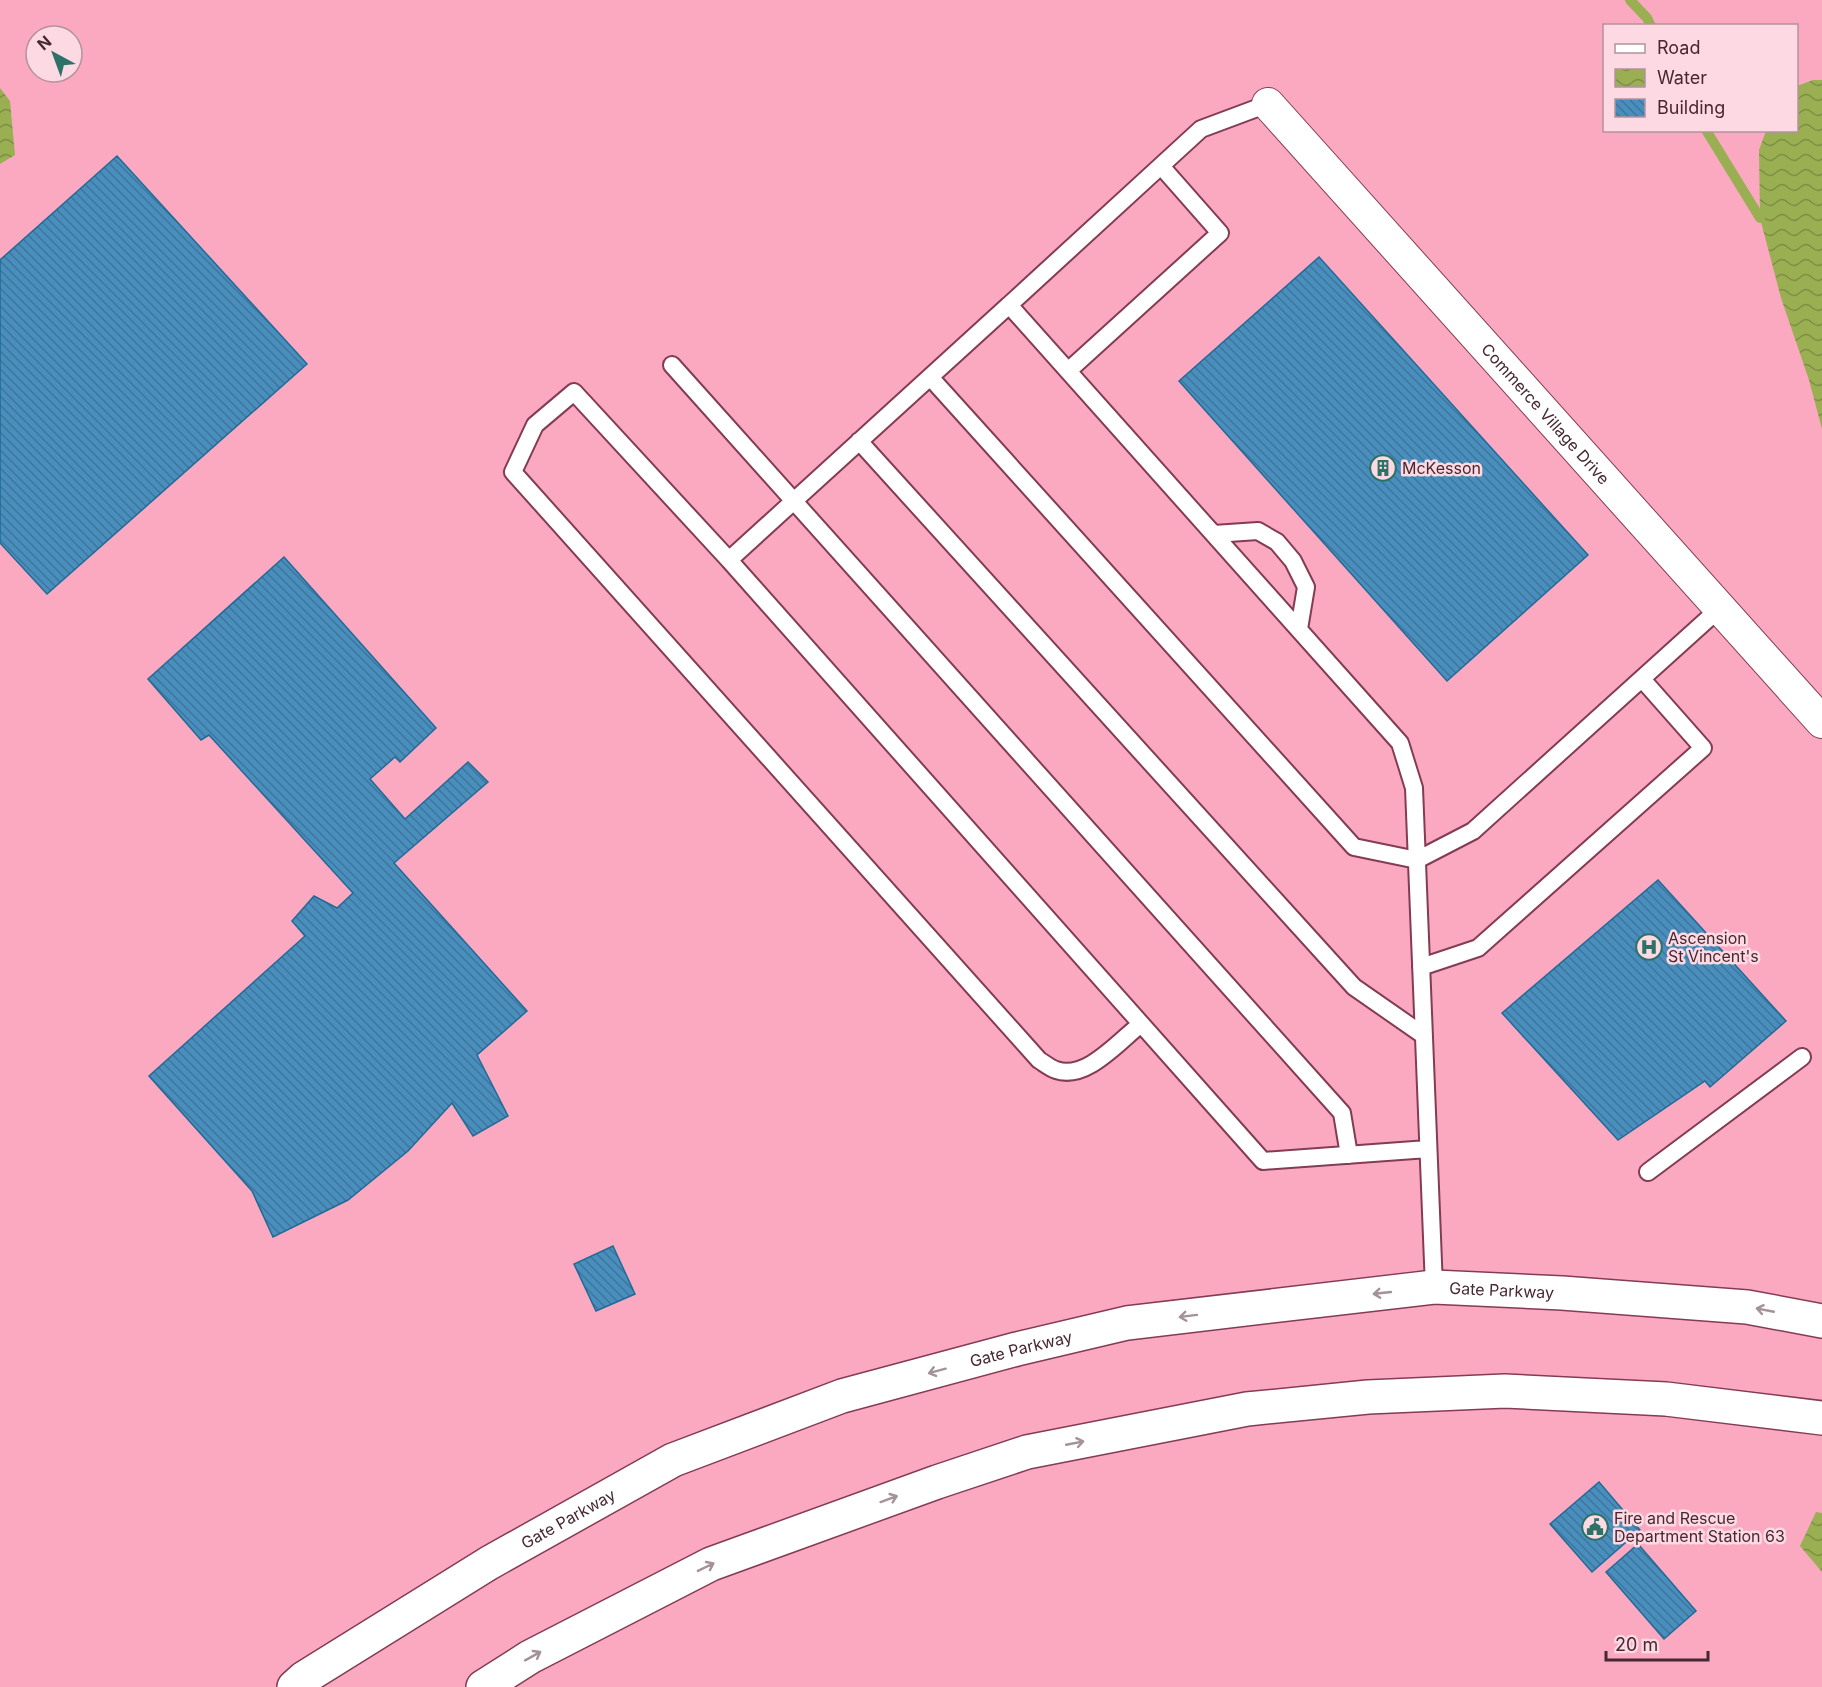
<svg xmlns="http://www.w3.org/2000/svg" width="1822" height="1687" font-family="Inter,sans-serif">
	<style>
		.water { fill: url(#water-waves) }
		.lines { fill: none; stroke-linecap: round; stroke-linejoin: round }
		.stream { stroke: #99af52; stroke-width: 10 }
		.building { fill: url(#building-back-hatch); stroke: #206a97; stroke-width: 1.5 }
		.service-casing { stroke: #833c54; stroke-width: 20 }
		.minor-casing { stroke: #833c54; stroke-width: 34 }
		.secondary-casing { stroke: #833c54; stroke-width: 36 }
		.service { stroke: #fff; stroke-width: 16 }
		.minor { stroke: #fff; stroke-width: 32 }
		.secondary { stroke: #fff; stroke-width: 33 }
		.oneway { stroke: #a39398 }
		.labels { text-anchor: middle; dominant-baseline: central; stroke-width: 5; stroke-linejoin: round; paint-order: stroke }
		.street-label { font-size: 16px; fill: #472731; stroke: #fddae3 }
		.poi-label { font-size: 16px; fill: #472731; stroke: #fddae3; text-anchor: start }
	</style>
	<defs>
		<pattern id="water-waves" width="16" height="10" patternUnits="userSpaceOnUse" patternTransform="scale(1.5)"><rect width="16" height="10" fill="#99af52"/><path d="M0 5q4-4 8 0t8 0" fill="none" stroke="#7f8e45"/></pattern>
		<pattern id="building-back-hatch" width="6" height="6" patternUnits="userSpaceOnUse" patternTransform="scale(1.5)"><rect width="6" height="6" fill="#498fbe"/><path d="M-1 5l2 2M0 0l6 6M5-1l2 2" fill="none" stroke="#3f759b"/></pattern>
	</defs>
	<rect width="100%" height="100%" fill="#fba9c1"/>
	<path class="water" d="M 1813,80 L 1822,80 L 1822,429 L 1809,380 L 1781,298 L 1760,218 L 1759,150 L 1766,131 L 1796,130 L 1797,86 Z
		M 0,88 L 10,101 L 15,155 L 0,164 Z
		M 1816,1512 L 1822,1513 L 1822,1572 L 1800,1546 Z"/>
	<g class="lines">
		<path class="stream" d="M 1630,0 L 1647,18 L 1651,26
			M 1706,130 L 1760,218"/>
	</g>
	<path class="building" d="M 117,156 L 307,364 L 47,594 L 0,543 L 0,260 Z
		M 1319,257 L 1588,555 L 1447,681 L 1179,381 Z
		M 284,557 L 436,728 L 400,762 L 395,757 L 370,779 L 405,819 L 468,762 L 488,782 L 394,863 L 527,1011 L 477,1055 L 508,1116 L 473,1136 L 452,1103 L 408,1151 L 348,1200 L 273,1237 L 252,1191 L 149,1076 L 305,936 L 292,921 L 314,896 L 337,908 L 353,893 L 209,735 L 201,740 L 148,679 Z
		M 1658,880 L 1786,1021 L 1710,1087 L 1705,1081 L 1618,1140 L 1502,1013 Z
		M 613,1246 L 635,1294 L 596,1311 L 574,1264 Z
		M 1599,1482 L 1640,1530 L 1592,1572 L 1550,1524 Z
		M 1638,1544 L 1696,1611 L 1664,1639 L 1606,1572 Z"/>
	<g class="lines">
		<g class="service-casing">
			<path id="service" d="M 1268,104 L 1201,129 L 1009,305 L 1400,743 L 1414,788 L 1434,1287
				M 1009,305 L 729,560 L 1263,1161 L 1428,1149
				M 672,365 L 1342,1113 L 1349,1155
				M 1068,371 L 1220,233 L 1161,166
				M 930,377 L 1354,847 L 1417,860 L 1473,831 L 1720,608
				M 859,441 L 1354,987 L 1423,1035
				M 1214,534 L 1258,531 L 1277,542 L 1293,561 L 1306,587 L 1299,629
				M 729,560 L 574,392 L 535,425 L 513,472 L 1039,1060 C 1044,1063 1050,1068 1056,1070 C 1086,1081 1119,1041 1141,1024
				M 1421,967 L 1478,948 L 1703,748 L 1642,679
				M 1648,1172 L 1802,1057"/>
		</g>
		<g class="minor-casing">
			<g id="minor">
				<path id="s1" d="M 1268,104 L 1822,722"/>
			</g>
		</g>
		<g class="secondary-casing">
			<g id="secondary">
				<path id="s2" d="M 294,1687 L 304,1678 L 489,1563 L 673,1460 L 842,1396 L 1017,1349 L 1127,1323 L 1434,1287 L 1562,1293 L 1747,1307 L 1822,1321"/>
				<path d="M 483,1687 L 530,1657 L 711,1564 L 937,1482 L 1027,1452 L 1247,1409 L 1368,1397 L 1505,1391 L 1666,1399 L 1822,1418"/>
			</g>
		</g>
		<use href="#service" class="service"/>
		<use href="#minor" class="minor"/>
		<use href="#secondary" class="secondary"/>
	</g>
	<defs><path id="oneway-shaft" d="M-6 0H5M1.5-3L5.5 0L1.5 3" fill="none" stroke-width="1.6" stroke-linecap="round" stroke-linejoin="round" transform="scale(1.5)"/></defs>
	<g class="oneway">
		<use href="#oneway-shaft" transform="translate(1382 1293) rotate(174)"/>
		<use href="#oneway-shaft" transform="translate(1765 1310) rotate(-169)"/>
		<use href="#oneway-shaft" transform="translate(1188 1316) rotate(173)"/>
		<use href="#oneway-shaft" transform="translate(937 1371) rotate(165)"/>
		<use href="#oneway-shaft" transform="translate(1075 1443) rotate(-11)"/>
		<use href="#oneway-shaft" transform="translate(889 1499) rotate(-20)"/>
		<use href="#oneway-shaft" transform="translate(706 1567) rotate(-26)"/>
		<use href="#oneway-shaft" transform="translate(533 1656) rotate(-29)"/>
	</g>
	<defs>
		<g id="building-ring" transform="scale(1.35)"><circle r="9.5" fill="#fddae3" stroke="#2d7267" stroke-width="1.5"/><path d="M-4-6H4V6H1V3H-1V6H-4ZM-2.5-4.3h1.7v1.8h-1.7ZM.8-4.3h1.7v1.8H.8ZM-2.5-1h1.7V.8h-1.7ZM.8-1h1.7V.8H.8Z" fill="#2d7267"/></g>
		<g id="hospital-ring" transform="scale(1.35)"><circle r="9.5" fill="#fddae3" stroke="#2d7267" stroke-width="1.5"/><path d="M-5-5h3v3.5h4V-5h3V5h-3V1.5h-4V5h-3Z" fill="#2d7267"/></g>
		<g id="civic-ring" transform="scale(1.35)"><circle r="9.5" fill="#fddae3" stroke="#2d7267" stroke-width="1.5"/><path d="M-.6-6.5H3V-4.5H.6V-3L4-1V1h2V6H-6V1h2V-1L-.6-3ZM-1.2 2.5V6h2.4V2.5Z" fill="#2d7267"/></g>
	</defs>
	<g fill-rule="evenodd">
		<use href="#building-ring" x="1383" y="468"/>
		<use href="#hospital-ring" x="1649" y="947"/>
		<use href="#civic-ring" x="1595" y="1527"/>
	</g>
	<g class="labels">
		<g class="street-label">
			<text stroke="none"><textPath href="#s1" startOffset="416">Commerce Village Drive</textPath></text>
			<text stroke="none"><textPath href="#s2" startOffset="1294">Gate Parkway</textPath></text>
			<text stroke="none"><textPath href="#s2" startOffset="808">Gate Parkway</textPath></text>
			<text stroke="none"><textPath href="#s2" startOffset="322">Gate Parkway</textPath></text>
		</g>
		<g class="poi-label">
			<text x="1402" y="468">McKesson</text>
			<text x="1668" y="938">Ascension<tspan x="1668" dy="18">St Vincent's</tspan></text>
			<text x="1614" y="1518">Fire and Rescue<tspan x="1614" dy="18">Department Station 63</tspan></text>
		</g>
	</g>
	<rect x="1603" y="24" width="195" height="108" fill="#fddae3" stroke="#b4929c" stroke-width="1.5"/>
	<rect x="1615" y="44" width="30" height="9" fill="#ffffff" stroke="#b4929c" stroke-width="1.5"/>
	<text x="1657" y="54" font-size="18" fill="#472731">Road</text>
	<rect x="1615" y="69" width="30" height="18" fill="url(#water-waves)" stroke="#b4929c" stroke-width="1.5"/>
	<text x="1657" y="84" font-size="18" fill="#472731">Water</text>
	<rect x="1615" y="99" width="30" height="18" fill="url(#building-back-hatch)" stroke="#b4929c" stroke-width="1.5"/>
	<text x="1657" y="114" font-size="18" fill="#472731">Building</text>
	<g transform="translate(54 54) rotate(319)"><circle r="28" fill="#fddae3" stroke="#b4929c" stroke-width="1.5"/>
	<path d="M0-4.5L10 22L0 15L-10 22Z" fill="#2d7267"/>
	<text y="-9" font-size="16" font-weight="bold" text-anchor="middle" fill="#472731">N</text>
	</g>
	<path d="M1606 1651v9h102v-9" fill="none" stroke="#472731" stroke-width="3"/>
	<text x="1615" y="1651" font-size="18" fill="#472731" stroke="#fddae3" stroke-width="4.5" paint-order="stroke">20 m</text>
</svg>
